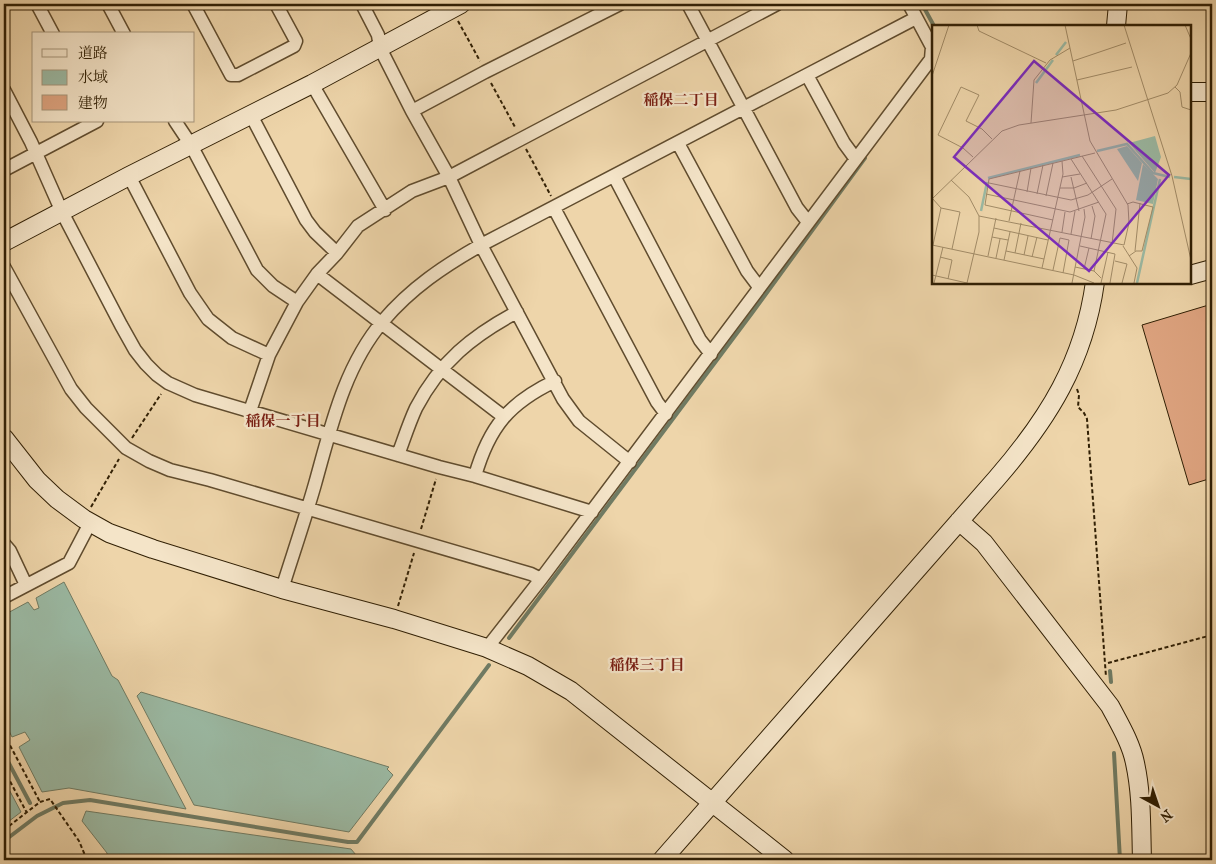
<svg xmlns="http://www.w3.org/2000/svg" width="1216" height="864" font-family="'IM FELL French Canon','Noto Serif JP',serif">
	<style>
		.water { fill: #9bb9a3; stroke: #707b63 }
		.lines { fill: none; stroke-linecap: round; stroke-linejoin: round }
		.stream { stroke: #707b63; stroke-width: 4 }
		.building { fill: #dda37f; stroke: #301f04 }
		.street-casing { stroke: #604c2e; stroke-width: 15 }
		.secondary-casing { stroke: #301f04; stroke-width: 20 }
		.path { stroke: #301f04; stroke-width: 2; stroke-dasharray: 4 2.5; stroke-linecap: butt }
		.street { stroke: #f4e4c8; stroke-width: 12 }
		.secondary { stroke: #f4e4c8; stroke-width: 18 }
		.labels { text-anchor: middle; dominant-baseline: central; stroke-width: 4.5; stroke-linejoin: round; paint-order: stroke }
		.neighbourhood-label { font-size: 15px; font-weight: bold; fill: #7a1f14; stroke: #f4e4c8 }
		.inset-river { fill: none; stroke: #9bb9a3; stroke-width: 2.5 }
		.inset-road { fill: none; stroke: #a28c68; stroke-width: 1 }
		.view { fill: #7b2cbf; fill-opacity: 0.15; stroke: #7b2cbf; stroke-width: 2.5 }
		.inset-edge { fill: none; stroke: #301f04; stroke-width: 2.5 }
	</style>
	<rect width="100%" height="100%" fill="#eed5aa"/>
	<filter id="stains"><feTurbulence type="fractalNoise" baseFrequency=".004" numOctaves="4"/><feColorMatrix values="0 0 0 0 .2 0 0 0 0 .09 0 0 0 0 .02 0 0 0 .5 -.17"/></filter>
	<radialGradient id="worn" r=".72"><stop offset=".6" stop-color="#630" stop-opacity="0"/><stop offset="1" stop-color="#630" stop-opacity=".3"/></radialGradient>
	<path class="water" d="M 64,582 L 112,676 L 118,680 L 186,809 L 69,788 L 42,792 L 19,747 L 30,740 L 25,732 L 12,737 L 4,721 L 4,615 L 28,602 L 34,610 L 39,608 L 36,598 Z
		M 141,692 L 389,767 L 387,769 L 393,775 L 349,832 L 194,805 L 137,696 Z
		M 4,780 L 21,812 L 4,825 Z
		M 86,811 L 351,849 L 356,855 L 352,860 L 108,860 L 107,853 L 82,821 Z"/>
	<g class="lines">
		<path class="stream" d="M 922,4 L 934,26
			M 509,638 L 752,313 L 865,158
			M 1110,671 L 1111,682
			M 1114,753 L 1120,860
			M 4,754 L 30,803
			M 4,841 L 37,816 L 63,803 L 90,800 L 348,842 L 357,842 L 489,665"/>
	</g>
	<path class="building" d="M 1212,304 L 1212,478 L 1189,485 L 1142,325 Z"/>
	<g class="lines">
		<g class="street-casing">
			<path id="street" d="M 37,4 L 53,34
				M 108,4 L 124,34
				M 193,4 L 231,75 L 238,75 L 294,46 L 296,41 L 276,4
				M 362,4 L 378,35 L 380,48 L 412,111 L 449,177 L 481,245 L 563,399 L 579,421 L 630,462
				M 688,4 L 797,208 L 808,222
				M 807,75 L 844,143 L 855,158
				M 312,84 L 385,210
				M 4,90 L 31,142 L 62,212 L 121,325 L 135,350 L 146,364 L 157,375 L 168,383 L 195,395 L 439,467 L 475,476 L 592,512
				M 412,111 L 485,72 L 620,4
				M 251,115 L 306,220 L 315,232 L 337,253
				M 175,121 L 191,145 L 257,270 L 273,286 L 297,302
				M 678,143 L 747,271 L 759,287
				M 4,170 L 97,121
				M 129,176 L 190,293 L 208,319 L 232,338 L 269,355
				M 614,176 L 700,340 L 711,354
				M 554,208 L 657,402 L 666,414
				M 4,267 L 71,389 L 86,408 L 126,448 L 149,461 L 170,470 L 210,480 L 531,574 L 541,579
				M 317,274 L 504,417
				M 250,411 L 269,355 L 297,302 L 317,274 L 337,253 L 358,226 L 412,191 L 449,177 L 777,4
				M 398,455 C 404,439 409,423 416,408 C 440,362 472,336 517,312
				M 475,476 C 489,427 509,403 555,381
				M 4,544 L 10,551 L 26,585
				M 282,589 C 293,554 305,519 315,484 C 331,427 344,367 383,321 C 411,288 444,266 481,245 L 916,18
				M 4,597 L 69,563 L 90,523
				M 487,648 L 541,579 L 931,59 L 932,47 L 909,4"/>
		</g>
		<g class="secondary-casing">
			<path id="secondary" d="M 1116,26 L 1118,4
				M 1190,92 L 1212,92
				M 4,242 L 129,176 L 312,84 L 461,4
				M 1190,275 L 1212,269
				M 4,438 L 37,480 L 57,499 L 84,519 L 109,533 L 153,549 L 282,589 L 394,619 L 487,648 L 528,666 L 571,691 L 785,860
				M 959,521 L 984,543 L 1110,706 C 1120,725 1131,743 1135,763 C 1142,795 1141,828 1142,860
				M 662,860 L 997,478 C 1048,419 1084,362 1095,282"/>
		</g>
		<path class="path" d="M 458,21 L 480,61
			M 491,83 L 515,127
			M 526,149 L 551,196
			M 1077,389 L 1079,395 L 1078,407 L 1084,413 L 1087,419 L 1106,677
			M 132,438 L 161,394
			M 91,507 L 119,459
			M 421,529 L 436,479
			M 398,606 L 414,553
			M 1108,663 L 1212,635
			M 4,734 L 40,802
			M 4,770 L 27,813
			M 4,830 L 40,802 L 50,799 L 79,841 L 87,860"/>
		<use href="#street" class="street"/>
		<use href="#secondary" class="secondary"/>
	</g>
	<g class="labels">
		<g class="neighbourhood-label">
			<text x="681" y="100">稲保二丁目</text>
			<text x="283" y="421">稲保一丁目</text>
			<text x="647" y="665">稲保三丁目</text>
		</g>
	</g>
	<g transform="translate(932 25)">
		<rect width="259" height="259" fill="#eed5aa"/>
		<path d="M 223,111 L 229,132 L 223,148 L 197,118 ZM 195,121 L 210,138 L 206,156 L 185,124 ZM 211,139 L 226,154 L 221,179 L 204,175 Z" fill="#9bb9a3"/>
		<path class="inset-river" d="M 124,30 L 134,17M 104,58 L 121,35M 165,126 L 195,119 L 221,148 L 238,152M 242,152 L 259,154M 56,153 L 148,130M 49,186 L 55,157M 205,258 L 228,154"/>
		<path class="inset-road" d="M 45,0 L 47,6 L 114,38M 192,0 L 240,151 L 259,235M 253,0 L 259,14M 141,36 L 194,18M 0,51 L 17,0M 145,55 L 200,42M 243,62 L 248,67 L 250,82 L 259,85M 99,98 L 102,55 L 118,35 L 138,23M 150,131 L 184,184 L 180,219M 41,132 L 31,123 L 6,110 L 29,62 L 47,70 L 34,96 L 50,104 L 60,114M 139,134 L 174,189 L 162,246M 130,152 L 148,149M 139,152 L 147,186M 19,155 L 37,172 L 47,191 L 47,207 L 35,258M 57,158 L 139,175 L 156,170 L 180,154M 128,163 L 142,163 L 155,158M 95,167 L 99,143M 54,169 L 138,187 L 167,177M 105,169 L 111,140M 114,171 L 121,138M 0,173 L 9,183 L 28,187 L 20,224M 0,174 L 70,106 L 87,100 L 184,85 L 236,68 L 245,60 L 259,28M 195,179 L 201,177 L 221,182 L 210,226 L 204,226 L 197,231M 47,191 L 192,220 L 197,198 L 196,180 L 158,116 L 133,0M 121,195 L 53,180 L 57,154 L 163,128M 77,196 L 88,146M 62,203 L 116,215M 130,207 L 133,187M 139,209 L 143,186M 60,212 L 76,215M 159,214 L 163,191 L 160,181M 0,220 L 142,250 L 162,258M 1,220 L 9,183M 148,221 L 183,229 L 178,258M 191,221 L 205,243 L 202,258M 74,226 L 112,234M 203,226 L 208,178M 83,228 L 89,198M 92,230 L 96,211M 56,231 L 64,193M 8,232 L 20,235 L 16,254M 100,232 L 105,212M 64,233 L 68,214M 72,235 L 78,207M 183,236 L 195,239 L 190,258M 143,242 L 162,246 L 169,253M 110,243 L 131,149 L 130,136M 152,244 L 157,223M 121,245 L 128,213 L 137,215 L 131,248M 0,250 L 35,258M 2,258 L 11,222M 140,258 L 153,192 L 152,184M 169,258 L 176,227"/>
		<path class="view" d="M 102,36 L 237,150 L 157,246 L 22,132 Z"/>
		<rect width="259" height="259" class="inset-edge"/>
	</g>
	<rect width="1216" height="864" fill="none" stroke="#eed5aa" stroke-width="20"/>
	<rect x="5" y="5" width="1206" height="854" fill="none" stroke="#301f04" stroke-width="2.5"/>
	<rect x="10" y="10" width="1196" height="844" fill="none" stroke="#301f04"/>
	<rect x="32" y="32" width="162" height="90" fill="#f4e4c8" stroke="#a6957a"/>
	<rect x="42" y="49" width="25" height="8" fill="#f4e4c8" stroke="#a6957a"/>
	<text x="78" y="58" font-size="15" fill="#301f04">道路</text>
	<rect x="42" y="70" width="25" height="15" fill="#9bb9a3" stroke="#a6957a"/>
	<text x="78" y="82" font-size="15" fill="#301f04">水域</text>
	<rect x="42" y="95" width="25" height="15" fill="#dda37f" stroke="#a6957a"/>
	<text x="78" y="108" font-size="15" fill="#301f04">建物</text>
	<g transform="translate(1158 806) rotate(140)" stroke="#f4e4c8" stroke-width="4" paint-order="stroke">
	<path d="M0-4L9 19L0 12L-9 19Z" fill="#301f04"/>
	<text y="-8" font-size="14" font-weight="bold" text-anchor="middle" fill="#301f04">N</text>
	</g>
	<rect width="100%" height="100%" filter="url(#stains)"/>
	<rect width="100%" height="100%" fill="url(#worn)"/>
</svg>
